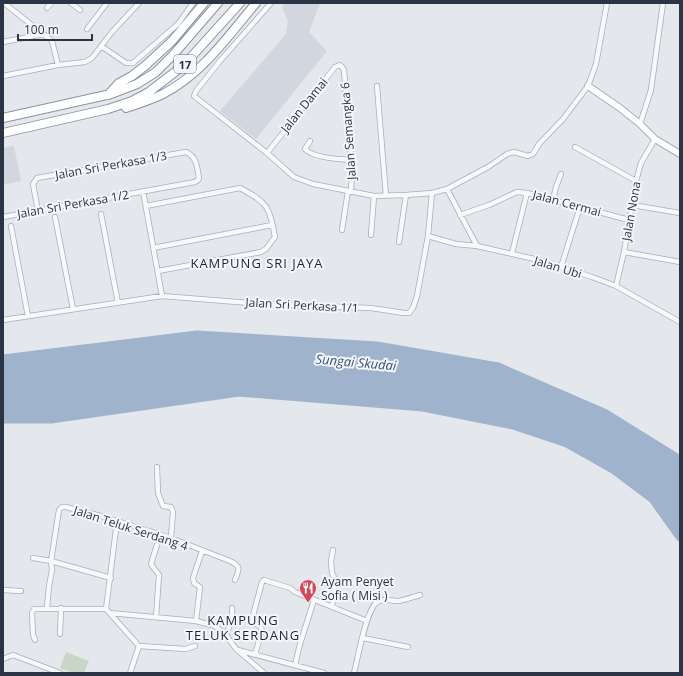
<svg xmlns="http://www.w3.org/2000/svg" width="683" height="676" font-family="'Open Sans',sans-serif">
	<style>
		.built { fill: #d2d6de }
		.green { fill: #c9d6c5 }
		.water { fill: #9fb4cc }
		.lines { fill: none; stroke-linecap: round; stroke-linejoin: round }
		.river { stroke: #9fb4cc; stroke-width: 9 }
		.street-casing { stroke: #a9aeb7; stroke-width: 6 }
		.secondary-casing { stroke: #a9aeb7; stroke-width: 8 }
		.highway-casing { stroke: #8b94a3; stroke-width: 10 }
		.street { stroke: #f7f8fa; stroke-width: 4.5 }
		.secondary { stroke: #fff; stroke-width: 6 }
		.highway { stroke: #fff; stroke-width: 8 }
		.labels { text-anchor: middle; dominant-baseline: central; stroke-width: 4; stroke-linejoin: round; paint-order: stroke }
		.shield { fill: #f4f6f9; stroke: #676e7b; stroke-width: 1 }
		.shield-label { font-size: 11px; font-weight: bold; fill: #2b3445 }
		.street-label { font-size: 12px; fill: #2b3445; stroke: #f4f6f9 }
		.poi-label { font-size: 12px; fill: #2b3445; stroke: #f4f6f9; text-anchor: start }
		.neighbourhood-label { font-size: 13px; letter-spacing: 1px; fill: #1d2536; stroke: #f4f6f9 }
		.water-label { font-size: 13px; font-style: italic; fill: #34527a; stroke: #f4f6f9 }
	</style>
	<rect width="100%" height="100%" fill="#e4e7ec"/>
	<path class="built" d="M 285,3 L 320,3 L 309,32 L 327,51 L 256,139 L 220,111 L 286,34 L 288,21 L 282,7 Z
		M 14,146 L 21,181 L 3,185 L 3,148 Z"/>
	<path class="green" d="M 66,652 L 89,661 L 84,673 L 74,673 L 60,668 Z"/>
	<path class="water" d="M 197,335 L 377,346 L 498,367 L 606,414 L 680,460 L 680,537 L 653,499 L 613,469 L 567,443 L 513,425 L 423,407 L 239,392 L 51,419 L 3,419 L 3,359 Z"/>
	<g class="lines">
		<path class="river" d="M 3,359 L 197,335 L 377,346 L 498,367 L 606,414 L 680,460
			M 3,419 L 51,419 L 239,392 L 423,407 L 513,425 L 567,443 L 613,469 L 653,499 L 680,537"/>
		<g class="street-casing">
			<path id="street" d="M 4,3 L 52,41 L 58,65
				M 71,3 L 80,10
				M 271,3 L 220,61 L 196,91 L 194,96 L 267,153 L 294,177 L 313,184 L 374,196 L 406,195 L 432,193 L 447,189 L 488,167 L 507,154 L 514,152 L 528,156 L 533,154 L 539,144 L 563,119 L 588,86 L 596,64 L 607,3
				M 47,8 L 51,3
				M 87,29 L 107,3
				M 3,42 L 44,34
				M 101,46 L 126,63 L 133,63 L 178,24 L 193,3
				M 3,76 L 58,65 L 85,62 L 92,58 L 112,32 L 139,3
				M 377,86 L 386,196
				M 640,124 L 651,90 L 663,3
				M 310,141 L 305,149 C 314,158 338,159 351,160
				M 575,147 L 636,181
				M 267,153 L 335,67 L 340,65 L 342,67 L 344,70 L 352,171 L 351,192
				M 447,189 L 477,246
				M 143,191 L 162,296
				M 553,200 L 556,187 L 561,174
				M 632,205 L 680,213
				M 146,206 L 240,188 C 268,203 269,206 275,237 L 266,249 L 261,252 L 158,271
				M 101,214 L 118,303
				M 460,215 L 489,205 L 517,192 L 527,193 L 629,220
				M 3,217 L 195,182 L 198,180 L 199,178 C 197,167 197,157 186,152 L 37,178 L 33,184 L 38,211
				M 55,217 L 73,309
				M 11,226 L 28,316
				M 342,230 L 348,191
				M 371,235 L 374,196
				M 428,236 L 456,244 L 477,246 L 539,260 L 592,277 L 616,286 L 680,322
				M 399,242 L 406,195
				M 153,248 L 272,225
				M 624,252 L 680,262
				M 512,253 L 527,193
				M 561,267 L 580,207
				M 616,286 L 624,252 L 636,181 L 641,163 L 655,139
				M 3,320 L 162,296 L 262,304 L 371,308 L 404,313 L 409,313 L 413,308 L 417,296 L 428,236 L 432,193
				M 157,467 L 158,493 L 163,506 L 171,507 L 173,512 L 171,538
				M 117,521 L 106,609 L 139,646
				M 33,558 L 51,561 L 111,578
				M 3,590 L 21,591
				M 332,607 L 336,581 L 332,573 L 331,561 L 333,550
				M 47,608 L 49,586 L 52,570 L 51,561 L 59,510 L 62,507 L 66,507 L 101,516 L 171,538 L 230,561 C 242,567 239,569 235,580
				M 110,613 L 196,621 L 215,626 L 226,635 L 236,649 L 264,673
				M 156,617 L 159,575 L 151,564 L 160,535
				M 196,621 L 200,587 L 194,583 L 193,578 L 202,551
				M 60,634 L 61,608
				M 226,635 C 230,625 233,618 232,608
				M 363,638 L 408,647
				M 35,640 L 33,635 L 32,613 L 34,609 L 106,609
				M 139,646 L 186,649 L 195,646
				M 238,650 L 324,673
				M 255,654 L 262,631 L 261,627 L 254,623 L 252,619 L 262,582 L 264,580 L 290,588 L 295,592 L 367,621
				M 3,659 L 13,655 L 60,673
				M 295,665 L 300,644 L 314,600
				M 130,673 L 139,646
				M 354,673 C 358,658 366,610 377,602 C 384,598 392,601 399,601 C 405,600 413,597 420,595"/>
		</g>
		<g class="secondary-casing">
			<path id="secondary" d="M 588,86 L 620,108 L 640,124 L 655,139 L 680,154"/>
		</g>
		<g class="highway-casing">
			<path id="highway" d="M 108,95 L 119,83 L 132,76 L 146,65 L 172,41 L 204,3
				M 126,108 C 138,104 151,100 163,94 C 202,74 228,36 256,3
				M 3,118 L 111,94 L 137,84 L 156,72 L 174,54 L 218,3
				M 3,133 L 108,109 L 132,101 L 149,92 L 184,65 L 240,3"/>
		</g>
		<use href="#street" class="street"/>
		<use href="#secondary" class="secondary"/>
		<use href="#highway" class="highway"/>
	</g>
	<defs>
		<g id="restaurant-pin" transform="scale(0.9)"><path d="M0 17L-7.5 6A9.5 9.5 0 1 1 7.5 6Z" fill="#d1495b" stroke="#f4f6f9"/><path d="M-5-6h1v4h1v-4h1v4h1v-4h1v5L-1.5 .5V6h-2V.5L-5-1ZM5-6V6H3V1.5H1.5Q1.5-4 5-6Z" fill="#fff"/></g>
	</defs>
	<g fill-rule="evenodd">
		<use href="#restaurant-pin" x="308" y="588"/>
	</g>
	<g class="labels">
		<rect class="shield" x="174" y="55" width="22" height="18" rx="3"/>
		<g class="shield-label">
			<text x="185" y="64">17</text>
		</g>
		<g class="street-label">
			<text transform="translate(304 105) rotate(-51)">Jalan Damai</text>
			<text transform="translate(348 131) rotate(-94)">Jalan Semangka 6</text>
			<text transform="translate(111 165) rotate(-10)">Jalan Sri Perkasa 1/3</text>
			<text transform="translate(567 203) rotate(15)">Jalan Cermai</text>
			<text transform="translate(73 204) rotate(-10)">Jalan Sri Perkasa 1/2</text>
			<text transform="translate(631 211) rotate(-80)">Jalan Nona</text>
			<text transform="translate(558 267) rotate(17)">Jalan Ubi</text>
			<text transform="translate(302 305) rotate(3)">Jalan Sri Perkasa 1/1</text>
			<text transform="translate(131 528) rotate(18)">Jalan Teluk Serdang 4</text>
		</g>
		<g class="poi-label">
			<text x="321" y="581">Ayam Penyet<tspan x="321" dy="14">Sofia ( Misi )</tspan></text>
		</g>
		<g class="neighbourhood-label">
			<text x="257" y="263">KAMPUNG SRI JAYA</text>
			<text x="243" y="620">KAMPUNG<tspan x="243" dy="15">TELUK SERDANG</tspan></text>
		</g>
		<g class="water-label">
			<text transform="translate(356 362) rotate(5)">Sungai Skudai</text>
		</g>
	</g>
	<rect width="683" height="676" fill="none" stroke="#2b3445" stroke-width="8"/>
	<path d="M18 34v6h74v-6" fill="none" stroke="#2b3445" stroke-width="2"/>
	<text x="24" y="34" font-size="12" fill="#2b3445" stroke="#f4f6f9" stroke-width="3" paint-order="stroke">100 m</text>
</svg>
